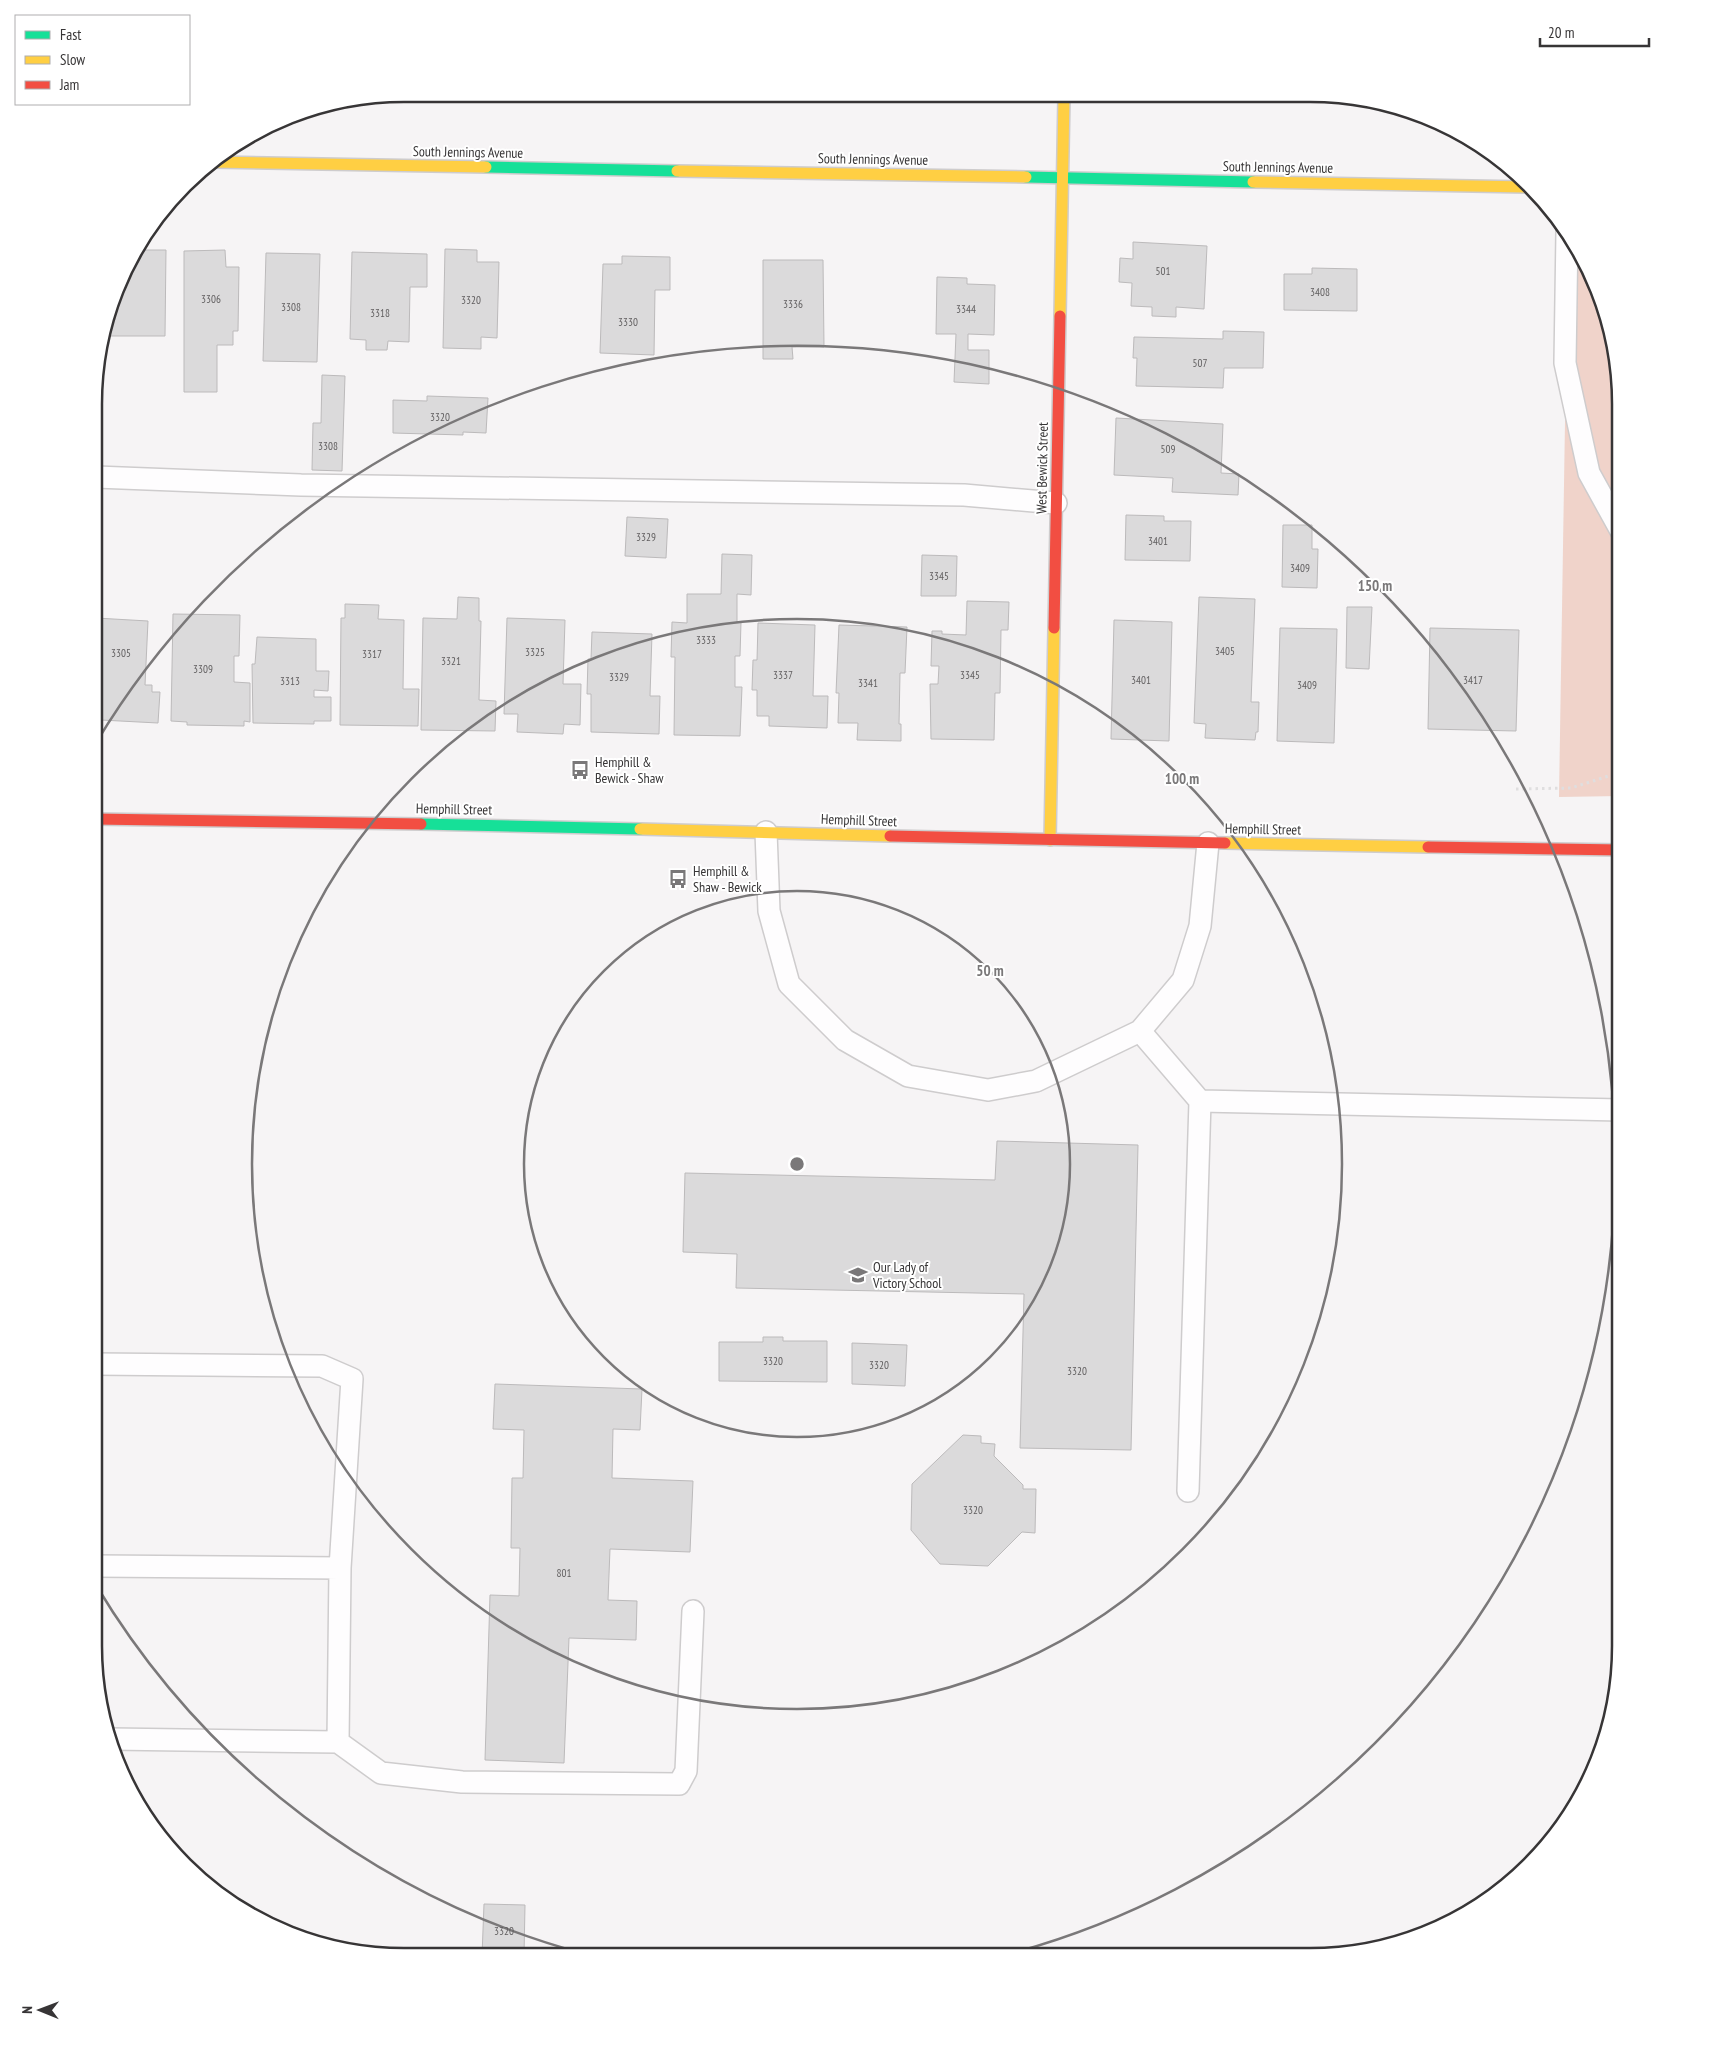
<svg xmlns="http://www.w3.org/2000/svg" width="1715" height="2050" font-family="'PT Sans Narrow',sans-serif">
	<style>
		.green { fill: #f0d3ca }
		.building { fill: #dbdadb; stroke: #bcbabb }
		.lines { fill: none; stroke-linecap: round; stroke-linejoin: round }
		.lane-casing { stroke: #cecccd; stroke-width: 24 }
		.fast-casing { stroke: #cecccd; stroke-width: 14 }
		.slow-casing { stroke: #cecccd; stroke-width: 14 }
		.jam-casing { stroke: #cecccd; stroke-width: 14 }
		.path { stroke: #dfdedf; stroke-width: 3; stroke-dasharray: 2.5 4; stroke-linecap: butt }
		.lane { stroke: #fefdfe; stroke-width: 21 }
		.fast { stroke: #16e098; stroke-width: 11 }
		.slow { stroke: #ffcf43; stroke-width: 11 }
		.jam { stroke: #f24e42; stroke-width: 11 }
		.ring { fill: none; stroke: #7a7879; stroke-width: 2.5 }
		.labels { text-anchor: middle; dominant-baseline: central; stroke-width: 4; stroke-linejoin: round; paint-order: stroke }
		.number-label { font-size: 11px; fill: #605e5f }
		.street-label { font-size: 14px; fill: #373536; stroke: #fff }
		.poi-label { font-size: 14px; fill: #373536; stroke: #fff; text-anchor: start }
		.rim { fill: none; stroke: #373536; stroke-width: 2.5 }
		.centre { fill: #7a7879; stroke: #fff; stroke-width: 2.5 }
		.ring-label { font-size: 15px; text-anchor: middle; font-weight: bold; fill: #7a7879; stroke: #fff; stroke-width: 4; stroke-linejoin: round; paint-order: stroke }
	</style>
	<rect width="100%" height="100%" fill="#f6f4f5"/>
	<path class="green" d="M 1568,234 L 1579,249 L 1611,324 L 1621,404 L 1621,796 L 1559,797 Z"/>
	<path class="building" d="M 1133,242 L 1207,246 L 1204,309 L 1176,307 L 1176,317 L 1152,316 L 1152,307 L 1131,306 L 1132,283 L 1119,282 L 1120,258 L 1133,259 Z
		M 445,249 L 477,250 L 477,262 L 499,262 L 497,338 L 481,337 L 481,349 L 443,348 Z
		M 135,250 L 166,250 L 165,336 L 106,336 L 111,320 L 115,320 L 115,308 Z
		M 225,250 L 226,267 L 239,267 L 238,331 L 233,331 L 233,345 L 217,345 L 217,392 L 184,392 L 184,251 Z
		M 352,252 L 427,254 L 427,287 L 410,287 L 409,342 L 388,341 L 387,350 L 366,350 L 366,340 L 350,339 Z
		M 266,253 L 320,254 L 317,362 L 263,361 Z
		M 622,256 L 670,257 L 670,290 L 655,290 L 654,355 L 600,353 L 603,264 L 622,264 Z
		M 763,260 L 823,260 L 824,347 L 792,347 L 793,359 L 763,359 Z
		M 1312,268 L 1357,269 L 1357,311 L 1284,310 L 1284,274 L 1312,274 Z
		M 937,277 L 967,278 L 967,284 L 995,285 L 994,335 L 968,334 L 968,350 L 989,350 L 989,384 L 954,382 L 956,334 L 936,334 Z
		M 1223,331 L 1264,332 L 1263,368 L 1224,368 L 1223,388 L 1136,386 L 1137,358 L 1133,358 L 1134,337 L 1223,339 Z
		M 322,375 L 345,376 L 342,471 L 312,470 L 313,423 L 321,423 Z
		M 427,396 L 488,398 L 486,433 L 463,432 L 463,435 L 393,433 L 393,400 L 427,401 Z
		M 1116,418 L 1223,424 L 1221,473 L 1239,474 L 1238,495 L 1172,492 L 1173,478 L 1114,475 Z
		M 1126,515 L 1164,516 L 1164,521 L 1191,521 L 1190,561 L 1125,560 Z
		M 627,517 L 668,519 L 666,558 L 625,556 Z
		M 1283,525 L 1312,525 L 1312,549 L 1318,549 L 1317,588 L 1282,587 Z
		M 722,554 L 752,555 L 751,595 L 737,594 L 737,622 L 741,622 L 740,656 L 735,656 L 735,687 L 742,687 L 740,736 L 674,735 L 675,657 L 671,657 L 672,622 L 687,623 L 687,594 L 721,594 Z
		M 922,555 L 957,556 L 956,596 L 921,596 Z
		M 458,597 L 479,598 L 479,621 L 481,621 L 479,700 L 496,701 L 495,731 L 421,730 L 423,618 L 457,619 Z
		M 1199,597 L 1255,599 L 1251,702 L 1259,702 L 1258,732 L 1256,732 L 1255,740 L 1205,738 L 1206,724 L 1194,723 Z
		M 967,601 L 1009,602 L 1008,630 L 1001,630 L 1000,693 L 995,693 L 994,740 L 931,739 L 930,684 L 938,684 L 939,666 L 931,666 L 932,631 L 942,631 L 942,634 L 966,635 Z
		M 345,604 L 379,605 L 378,619 L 404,620 L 403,689 L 419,689 L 418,726 L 340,725 L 341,618 L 345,618 Z
		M 1347,607 L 1372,607 L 1369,669 L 1346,668 Z
		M 173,614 L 240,615 L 239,656 L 234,656 L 234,682 L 250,683 L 250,722 L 244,721 L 244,726 L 187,725 L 187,722 L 171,721 Z
		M 96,618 L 148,621 L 145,685 L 152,685 L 152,692 L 160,692 L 158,723 L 101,720 L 101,709 L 96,709 Z
		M 507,618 L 565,620 L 563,684 L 581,684 L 580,725 L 564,724 L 563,734 L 517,732 L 518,714 L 504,714 Z
		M 1114,620 L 1172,622 L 1169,741 L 1111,739 Z
		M 758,623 L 815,625 L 813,696 L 828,696 L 827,728 L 769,726 L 769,716 L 757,716 L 757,690 L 752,690 L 753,660 L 757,660 Z
		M 839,625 L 907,627 L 905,673 L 900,673 L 899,724 L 901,724 L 901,741 L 857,740 L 858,723 L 838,723 L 839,693 L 836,693 Z
		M 1280,628 L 1337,629 L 1334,743 L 1277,741 Z
		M 1430,628 L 1519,630 L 1516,731 L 1428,729 Z
		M 592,632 L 652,634 L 650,696 L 660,696 L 659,734 L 591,732 L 591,694 L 587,694 L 588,659 L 591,659 Z
		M 257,637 L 316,639 L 316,671 L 329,671 L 328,691 L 314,690 L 314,697 L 331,697 L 331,721 L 314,721 L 314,724 L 253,723 L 252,664 L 255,664 Z
		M 997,1141 L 1138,1145 L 1131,1450 L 1020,1448 L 1024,1294 L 736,1288 L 737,1254 L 683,1252 L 685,1173 L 995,1180 Z
		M 763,1337 L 783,1337 L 783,1341 L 827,1341 L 827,1382 L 719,1381 L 719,1342 L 763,1342 Z
		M 852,1343 L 907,1345 L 905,1386 L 852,1384 Z
		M 495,1384 L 642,1389 L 640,1430 L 613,1429 L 612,1478 L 693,1481 L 690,1552 L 610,1549 L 608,1600 L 637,1601 L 636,1640 L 569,1638 L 564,1763 L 485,1760 L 490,1595 L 519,1596 L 520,1548 L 511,1548 L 512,1478 L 523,1478 L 524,1430 L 493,1429 Z
		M 963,1435 L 981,1436 L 981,1443 L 995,1444 L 994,1456 L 1023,1485 L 1023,1489 L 1036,1489 L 1035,1533 L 1022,1532 L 988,1566 L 940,1564 L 911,1530 L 912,1484 Z
		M 484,1904 L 525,1905 L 524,1956 L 482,1956 Z"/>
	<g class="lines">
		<g class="lane-casing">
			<path id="lane" d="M 1567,232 L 1565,363 L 1589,473 L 1621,531
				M 96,477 L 301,485 L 964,495 L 1056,503
				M 766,832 L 769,911 L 789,984 L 845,1040 L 908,1076 L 988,1090 L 1036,1081 L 1140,1031 L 1183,980 L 1200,926 L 1208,843
				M 1140,1031 L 1200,1101 L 1188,1491
				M 1200,1101 L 1621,1110
				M 94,1364 L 322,1366 L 352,1379 L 340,1568 L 338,1742
				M 94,1566 L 340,1568
				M 110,1739 L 338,1742 L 381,1773 L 462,1782 L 679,1784 L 686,1771 L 693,1611"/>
		</g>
		<g class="fast-casing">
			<path id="fast" d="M 486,167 L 677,171
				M 1026,177 L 1253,182
				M 421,824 L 640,829"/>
		</g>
		<g class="slow-casing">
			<path id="slow" d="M 214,162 L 486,167
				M 677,171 L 1026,177
				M 1253,182 L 1532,187
				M 1060,316 L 1064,96
				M 640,829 L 890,836
				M 1050,840 L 1054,628
				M 1225,843 L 1428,847"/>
		</g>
		<g class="jam-casing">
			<path id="jam" d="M 1054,628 L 1060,316
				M 95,819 L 421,824
				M 890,836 L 1225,843
				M 1428,847 L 1621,850"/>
		</g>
		<path class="path" d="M 1516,789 L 1571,788 L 1621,772"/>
		<use href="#lane" class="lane"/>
		<use href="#fast" class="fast"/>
		<use href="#slow" class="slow"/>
		<use href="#jam" class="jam"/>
	</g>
	<g class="ring">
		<circle cx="797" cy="1164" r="273"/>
		<circle cx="797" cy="1164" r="545"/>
		<path d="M585 1954A818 818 0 0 1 96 1585M96 743A818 818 0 1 1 1009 1954"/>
	</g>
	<defs>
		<g id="bus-bare" transform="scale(1.5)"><path d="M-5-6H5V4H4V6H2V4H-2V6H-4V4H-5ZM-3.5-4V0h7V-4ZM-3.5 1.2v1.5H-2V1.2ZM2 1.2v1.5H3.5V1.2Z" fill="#7a7879" stroke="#fff" stroke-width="2.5" paint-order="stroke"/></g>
		<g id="school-bare" transform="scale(1.5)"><path d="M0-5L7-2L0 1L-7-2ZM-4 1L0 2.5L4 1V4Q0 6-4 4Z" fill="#7a7879" stroke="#fff" stroke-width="2.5" paint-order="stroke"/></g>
	</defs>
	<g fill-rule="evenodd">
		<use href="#bus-bare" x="580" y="770"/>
		<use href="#bus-bare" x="678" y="879"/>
		<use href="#school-bare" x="858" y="1275"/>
	</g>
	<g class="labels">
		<g class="number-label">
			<text x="1163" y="271">501</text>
			<text x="1320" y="292">3408</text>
			<text x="211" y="299">3306</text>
			<text x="471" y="300">3320</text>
			<text x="793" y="304">3336</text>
			<text x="291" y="307">3308</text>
			<text x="966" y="309">3344</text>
			<text x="380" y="313">3318</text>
			<text x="628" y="322">3330</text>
			<text x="1200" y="363">507</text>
			<text x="440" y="417">3320</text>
			<text x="328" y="446">3308</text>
			<text x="1168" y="449">509</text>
			<text x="646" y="537">3329</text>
			<text x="1158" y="541">3401</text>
			<text x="1300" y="568">3409</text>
			<text x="939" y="576">3345</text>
			<text x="706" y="640">3333</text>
			<text x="1225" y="651">3405</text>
			<text x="535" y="652">3325</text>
			<text x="121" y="653">3305</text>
			<text x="372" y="654">3317</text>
			<text x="451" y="661">3321</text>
			<text x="203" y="669">3309</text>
			<text x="783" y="675">3337</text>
			<text x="970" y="675">3345</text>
			<text x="619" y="677">3329</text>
			<text x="1141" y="680">3401</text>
			<text x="1473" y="680">3417</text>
			<text x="290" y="681">3313</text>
			<text x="868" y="683">3341</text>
			<text x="1307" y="685">3409</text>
			<text x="773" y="1361">3320</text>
			<text x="879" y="1365">3320</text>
			<text x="1077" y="1371">3320</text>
			<text x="973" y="1510">3320</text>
			<text x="564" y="1573">801</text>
			<text x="504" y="1931">3320</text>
		</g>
		<g class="street-label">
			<text transform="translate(468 152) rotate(1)">South Jennings Avenue</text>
			<text transform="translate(873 159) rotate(1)">South Jennings Avenue</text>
			<text transform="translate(1278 167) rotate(1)">South Jennings Avenue</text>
			<text transform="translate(1042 468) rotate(-89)">West Bewick Street</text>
			<text transform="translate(454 809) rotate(1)">Hemphill Street</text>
			<text transform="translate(859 820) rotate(2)">Hemphill Street</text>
			<text transform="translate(1263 829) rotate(1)">Hemphill Street</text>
		</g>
		<g class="poi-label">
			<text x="595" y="762">Hemphill &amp;<tspan x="595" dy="16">Bewick - Shaw</tspan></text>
			<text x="693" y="871">Hemphill &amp;<tspan x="693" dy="16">Shaw - Bewick</tspan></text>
			<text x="873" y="1267">Our Lady of<tspan x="873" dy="16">Victory School</tspan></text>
		</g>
	</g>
	<path d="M0 0H1715V2050H0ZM404 102H1310A302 302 0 0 1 1612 404V1646A302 302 0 0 1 1310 1948H404A302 302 0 0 1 102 1646V404A302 302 0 0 1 404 102Z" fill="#fff" fill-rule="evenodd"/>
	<path class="rim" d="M404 102H1310A302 302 0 0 1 1612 404V1646A302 302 0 0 1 1310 1948H404A302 302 0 0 1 102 1646V404A302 302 0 0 1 404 102Z"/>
	<circle cx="797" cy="1164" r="8" class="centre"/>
	<g class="ring-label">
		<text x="1375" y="591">150 m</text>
		<text x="1182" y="784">100 m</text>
		<text x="990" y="976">50 m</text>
	</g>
	<rect x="15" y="15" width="175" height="90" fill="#ffffff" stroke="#afaeaf"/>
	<rect x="25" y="31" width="25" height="8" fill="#16e098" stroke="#afaeaf"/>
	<text x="60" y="40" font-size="15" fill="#373536">Fast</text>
	<rect x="25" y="56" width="25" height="8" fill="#ffcf43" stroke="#afaeaf"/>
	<text x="60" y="65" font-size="15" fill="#373536">Slow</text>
	<rect x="25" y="81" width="25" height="8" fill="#f24e42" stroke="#afaeaf"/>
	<text x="60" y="90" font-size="15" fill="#373536">Jam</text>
	<g transform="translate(40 2010) rotate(271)" stroke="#ffffff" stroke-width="4" paint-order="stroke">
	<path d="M0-4L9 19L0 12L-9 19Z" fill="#373536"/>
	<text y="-8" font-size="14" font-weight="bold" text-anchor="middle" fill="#373536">N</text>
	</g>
	<path d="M1540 38v8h109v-8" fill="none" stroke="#373536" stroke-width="2.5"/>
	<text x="1548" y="38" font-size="15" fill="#373536" stroke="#ffffff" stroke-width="4" paint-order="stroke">20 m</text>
</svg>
